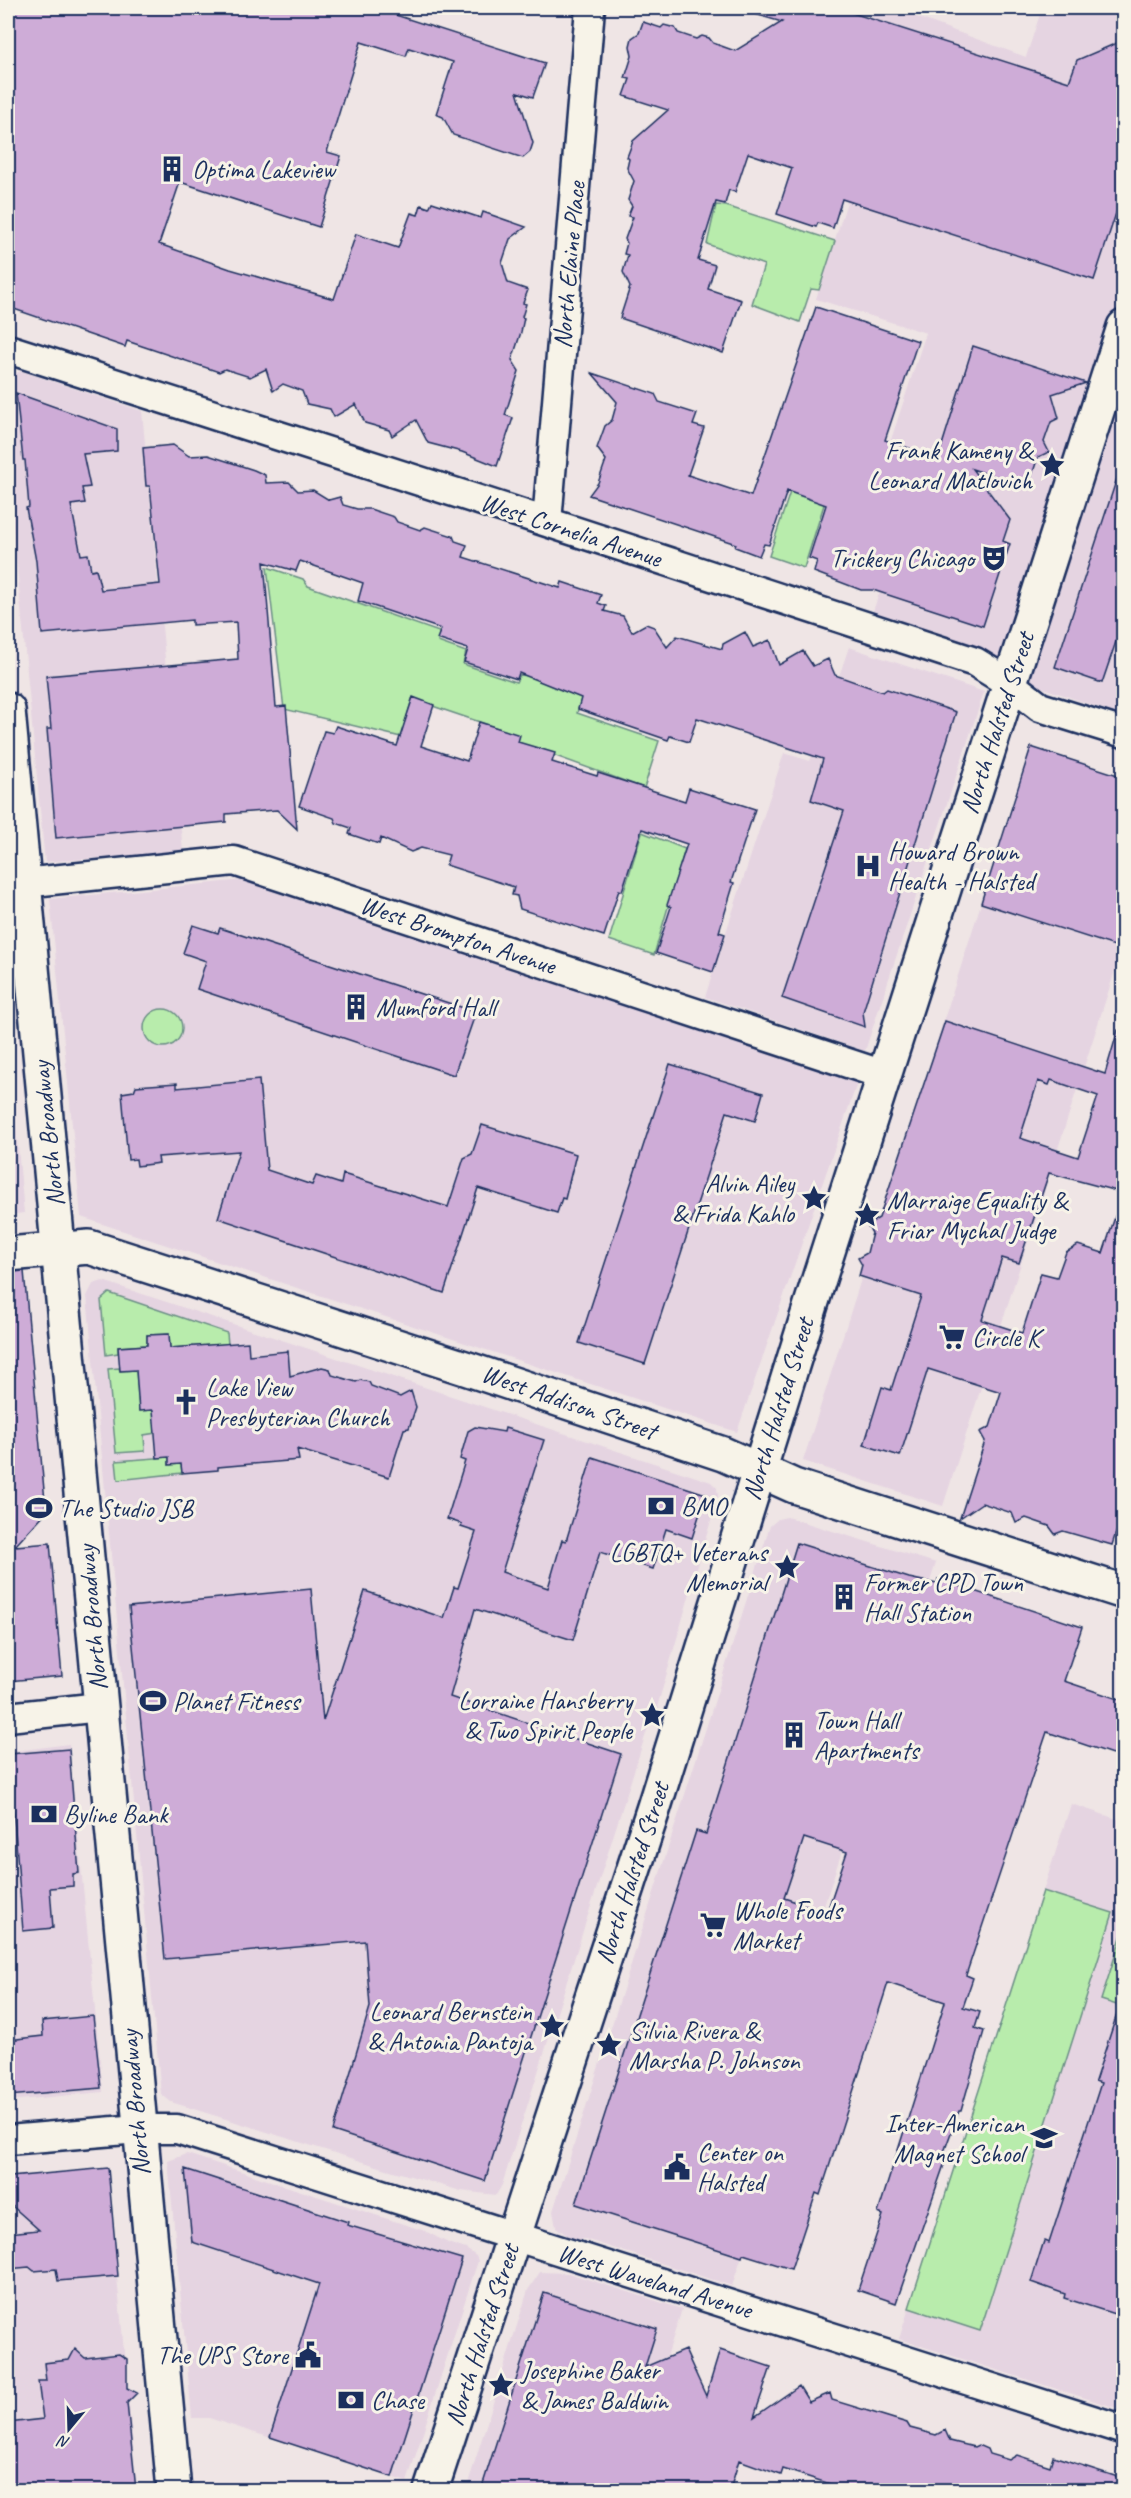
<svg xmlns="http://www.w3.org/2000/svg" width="1131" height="2498" font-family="Caveat,sans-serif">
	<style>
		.built { fill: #e5d4e1 }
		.green { fill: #b8ecac; stroke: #6a8e85; stroke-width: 1.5 }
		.building { fill: #ceacd7; stroke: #1b2f5e; stroke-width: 1.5; fill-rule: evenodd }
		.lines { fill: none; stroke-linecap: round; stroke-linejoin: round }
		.minor-casing { stroke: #1b2f5e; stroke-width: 33 }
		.tertiary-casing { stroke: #1b2f5e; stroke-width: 38 }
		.secondary-casing { stroke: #1b2f5e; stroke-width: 38 }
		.minor { stroke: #f7f3e8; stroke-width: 28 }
		.tertiary { stroke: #f7f3e8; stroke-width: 33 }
		.secondary { stroke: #f7f3e8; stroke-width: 33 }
		.labels { text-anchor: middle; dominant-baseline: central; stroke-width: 6; stroke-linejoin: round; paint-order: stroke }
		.poi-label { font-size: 26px; fill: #1b2f5e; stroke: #f7f3e8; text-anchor: start }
		.street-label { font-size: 26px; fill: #1b2f5e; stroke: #f7f3e8 }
	</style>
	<rect width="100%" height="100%" fill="#efe5e5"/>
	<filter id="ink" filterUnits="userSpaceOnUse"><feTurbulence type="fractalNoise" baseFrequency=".0167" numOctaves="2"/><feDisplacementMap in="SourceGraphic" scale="12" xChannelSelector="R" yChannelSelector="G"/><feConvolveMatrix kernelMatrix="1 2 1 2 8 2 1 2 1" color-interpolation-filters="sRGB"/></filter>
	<g filter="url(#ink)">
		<path class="built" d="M 875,8 L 892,8 L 1026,57 L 1042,8 L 1123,8 L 1123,716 L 1035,685 L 990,653 L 873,611 L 899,538 L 863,525 L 926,333 L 816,299 L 847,202 L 817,191 Z
			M 21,371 L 142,411 L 183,852 L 45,862 L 8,472 L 8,376 Z
			M 849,647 L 984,692 L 865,1051 L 705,997 L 784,753 L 810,761 Z
			M 1031,747 L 1123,777 L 1123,946 L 943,1506 L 803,1461 Z
			M 244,880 L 857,1083 L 737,1432 L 81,1217 L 50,899 Z
			M 8,1039 L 24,1213 L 8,1215 Z
			M 103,1281 L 711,1482 L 717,1488 L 718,1496 L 658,1704 L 660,1716 L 658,1721 L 649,1724 L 502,2185 L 496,2195 L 461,2191 L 380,2167 L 171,2102 L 161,2094 L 87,1296 L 93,1284 Z
			M 787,1517 L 936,1563 L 824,1906 L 855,1915 L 732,2286 L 585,2239 L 572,2239 L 556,2227 L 553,2211 L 770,1526 L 778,1519 Z
			M 69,1744 L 103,2092 L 8,2101 L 8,1752 Z
			M 1071,1804 L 1123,1821 L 1123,2410 L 899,2339 Z
			M 187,2154 L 425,2231 L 448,2243 L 466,2249 L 476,2256 L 478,2261 L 475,2270 L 407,2482 L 209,2418 L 192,2418 L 168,2161 Z
			M 107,2170 L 137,2490 L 8,2490 L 8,2176 Z
			M 540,2272 L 568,2273 L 682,2309 L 625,2490 L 466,2490 L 528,2290 Z"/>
		<path class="green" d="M 716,205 L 726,206 L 835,241 L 819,290 L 811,289 L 800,322 L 752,304 L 764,265 L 707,244 Z
			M 830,370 L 863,381 L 804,568 L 769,556 Z
			M 267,567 L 303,579 L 308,586 L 439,632 L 438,642 L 466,652 L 463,664 L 516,682 L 520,675 L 531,676 L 583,693 L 577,713 L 659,741 L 644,788 L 517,742 L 518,735 L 412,699 L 401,737 L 284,709 Z
			M 642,832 L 685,849 L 654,955 L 609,940 Z
			M144 1028a19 19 0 1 1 38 0a19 19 0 1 1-38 0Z
			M 109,1293 L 227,1333 L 228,1344 L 170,1348 L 169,1334 L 147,1335 L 147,1345 L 118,1347 L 118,1353 L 106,1355 L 101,1300 Z
			M 119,1368 L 120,1371 L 136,1370 L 139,1411 L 165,1409 L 156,1433 L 144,1435 L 145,1451 L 116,1453 L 108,1369 Z
			M 169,1457 L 169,1465 L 181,1464 L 182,1473 L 118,1480 L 116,1461 Z
			M 1043,1891 L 1113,1913 L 980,2331 L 909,2308 Z
			M 1123,1931 L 1123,2007 L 1101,2000 Z"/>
		<path class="building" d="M 8,8 L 374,8 L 545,63 L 533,97 L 517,92 L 533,143 L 530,152 L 523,158 L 453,135 L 443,117 L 436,114 L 453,62 L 409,48 L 406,56 L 361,42 L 327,152 L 341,156 L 319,227 L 180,182 L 159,244 L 230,269 L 334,299 L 356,234 L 398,248 L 411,213 L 418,215 L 421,205 L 429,208 L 432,202 L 481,218 L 483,212 L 526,227 L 510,239 L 502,263 L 508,283 L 528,290 L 523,303 L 526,304 L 522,317 L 524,318 L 521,332 L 512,360 L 519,371 L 505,415 L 513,418 L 497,466 L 462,452 L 428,443 L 416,420 L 392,436 L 389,430 L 365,423 L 356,404 L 334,417 L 330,409 L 307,404 L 302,391 L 283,384 L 273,391 L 266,369 L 250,377 L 225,369 L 219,372 L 127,341 L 125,347 L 8,307 Z
			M 751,8 L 837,8 L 1069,82 L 1077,60 L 1124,40 L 1124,189 L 1094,280 L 842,199 L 833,228 L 818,223 L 816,227 L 777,214 L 792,168 L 748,153 L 735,192 L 729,190 L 725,204 L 716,202 L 698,260 L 715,265 L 708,289 L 741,300 L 723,353 L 620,318 L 630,287 L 623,272 L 628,255 L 624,254 L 627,243 L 625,239 L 633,217 L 628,216 L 632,206 L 628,200 L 634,181 L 627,168 L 629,159 L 627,157 L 633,141 L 668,110 L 624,96 L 630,79 L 625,78 L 632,56 L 630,46 L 632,38 L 639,33 L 643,22 L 661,28 L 664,25 L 675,28 L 678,33 L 696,39 L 702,36 L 709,38 L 713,43 L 735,51 L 782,22 L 751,13 Z
			M 816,307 L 918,341 L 885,440 L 938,458 L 973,346 L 1086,383 L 1052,394 L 1059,418 L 1051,422 L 1044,442 L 1049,452 L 1038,457 L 1028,487 L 972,469 L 1010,520 L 1003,541 L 1010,544 L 983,626 L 873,590 L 861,590 L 814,572 L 817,561 L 809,558 L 826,505 L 787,491 L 769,545 L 764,544 L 759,556 L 735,547 L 736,544 L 589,495 L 598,483 L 606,460 L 597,448 L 605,426 L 612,420 L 617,402 L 592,373 L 655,394 L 659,402 L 697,414 L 693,425 L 704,428 L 688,475 L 751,496 Z
			M 16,393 L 117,429 L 117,451 L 83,454 L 90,487 L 82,488 L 85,503 L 71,505 L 81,555 L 88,554 L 91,570 L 96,569 L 101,590 L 160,584 L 150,486 L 146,486 L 143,448 L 173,445 L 189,456 L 208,455 L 254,470 L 265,475 L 266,483 L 289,482 L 298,491 L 313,490 L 329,500 L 340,497 L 343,505 L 357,509 L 370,509 L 394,517 L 397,522 L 420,530 L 425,527 L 453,536 L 455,541 L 467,545 L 463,557 L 560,588 L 562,582 L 601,595 L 598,603 L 606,606 L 604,611 L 623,616 L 632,632 L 646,624 L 654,627 L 667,647 L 677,636 L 722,649 L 723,644 L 745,632 L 753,647 L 770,640 L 779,665 L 803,651 L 813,666 L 828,659 L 835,675 L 883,692 L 887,689 L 956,712 L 863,1012 L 865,1027 L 782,998 L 844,811 L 811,800 L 823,759 L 697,718 L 689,742 L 670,736 L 668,740 L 578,709 L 581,698 L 519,673 L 517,679 L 464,662 L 468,649 L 437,639 L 441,629 L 358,601 L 363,583 L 300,561 L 296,571 L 264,562 L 276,707 L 286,706 L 297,829 L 277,810 L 226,814 L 226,822 L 56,838 L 47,729 L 51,729 L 46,676 L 238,659 L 236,622 L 192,625 L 192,620 L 42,634 L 36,561 L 26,508 L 29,507 L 25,460 L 23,460 Z
			M 1119,472 L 1124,473 L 1124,618 L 1102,683 L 1055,667 Z
			M 413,697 L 434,705 L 421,746 L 467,761 L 479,722 L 520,735 L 518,742 L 555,753 L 552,762 L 597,776 L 598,773 L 685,801 L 689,788 L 755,809 L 731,882 L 734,883 L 719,932 L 725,934 L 713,972 L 656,953 L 671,907 L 667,905 L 687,844 L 642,829 L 622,891 L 619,890 L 604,936 L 520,909 L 517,896 L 512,895 L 514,887 L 446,865 L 449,855 L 421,848 L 411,852 L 381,838 L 379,844 L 349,834 L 351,828 L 336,823 L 334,818 L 299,806 L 324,731 L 333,733 L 336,726 L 397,746 Z
			M 1031,747 L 1124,777 L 1124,949 L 981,903 L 984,893 L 979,884 L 989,879 Z
			M 193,925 L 218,933 L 220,928 L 476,1012 L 454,1075 L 197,989 L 206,961 L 183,953 Z
			M 945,1021 L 1105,1074 L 1118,1030 L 1124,1030 L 1124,1193 L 1049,1173 L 1019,1263 L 1002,1258 L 982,1320 L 1022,1333 L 1041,1273 L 1057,1277 L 1066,1252 L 1078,1245 L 1103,1253 L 1119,1205 L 1124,1205 L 1124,1508 L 1112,1545 L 1063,1531 L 1055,1534 L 1049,1526 L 1026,1518 L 1016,1523 L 1012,1513 L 982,1503 L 960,1518 L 985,1441 L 980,1432 L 990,1427 L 1001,1392 L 928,1369 L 900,1456 L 864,1445 L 882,1387 L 891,1390 L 921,1296 L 859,1276 L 862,1265 L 858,1258 L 867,1253 L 872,1233 L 867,1225 L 879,1218 ZM 1051,1080 L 1098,1096 L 1078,1157 L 1020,1138 L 1038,1081 L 1049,1085 Z
			M 670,1064 L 763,1093 L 755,1121 L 727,1112 L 645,1364 L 579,1343 Z
			M 259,1080 L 267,1170 L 312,1185 L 316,1176 L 341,1184 L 343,1174 L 448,1207 L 464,1158 L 472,1154 L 482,1125 L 576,1154 L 565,1199 L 562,1198 L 557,1213 L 478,1188 L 444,1293 L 218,1218 L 239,1151 L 158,1157 L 159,1163 L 137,1166 L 136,1159 L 128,1160 L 122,1093 L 134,1091 L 136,1086 L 177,1083 L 177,1088 Z
			M 24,1271 L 46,1512 L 15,1546 L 50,1543 L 62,1676 L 8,1681 L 8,1272 Z
			M 169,1334 L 170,1348 L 248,1342 L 249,1355 L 288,1351 L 290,1376 L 322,1367 L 330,1369 L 332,1375 L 356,1382 L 360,1380 L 369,1382 L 371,1386 L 400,1397 L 411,1391 L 416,1407 L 409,1428 L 404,1429 L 389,1477 L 297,1449 L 299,1460 L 218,1467 L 218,1470 L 182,1473 L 181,1464 L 169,1465 L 169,1457 L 157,1458 L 153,1410 L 139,1411 L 136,1370 L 120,1371 L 118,1347 L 147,1345 L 147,1335 Z
			M 475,1427 L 504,1432 L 505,1428 L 544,1440 L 502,1572 L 548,1588 L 562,1540 L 566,1541 L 592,1457 L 706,1494 L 692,1538 L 666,1529 L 653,1569 L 600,1552 L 573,1640 L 475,1609 L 450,1697 L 621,1754 L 485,2181 L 333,2131 L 370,2007 L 365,1941 L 165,1959 L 129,1607 L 311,1589 L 323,1721 L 365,1591 L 444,1618 L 454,1587 L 458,1588 L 476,1532 L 461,1527 L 462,1524 L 447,1519 L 465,1461 L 460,1459 L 468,1431 Z
			M 797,1543 L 909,1578 L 937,1584 L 938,1579 L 1082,1627 L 1064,1681 L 1124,1701 L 1124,1758 L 1047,1732 L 966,1975 L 973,1978 L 963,2007 L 980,2012 L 975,2028 L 984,2031 L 961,2111 L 959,2111 L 944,2152 L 942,2162 L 945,2162 L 896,2303 L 858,2290 L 883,2215 L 878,2213 L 945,2002 L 888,1983 L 820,2195 L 816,2193 L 791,2269 L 743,2254 L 742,2257 L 576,2204 L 696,1831 L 706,1834 ZM 804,1838 L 847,1852 L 827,1912 L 784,1898 Z
			M 69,1749 L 79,1873 L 73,1874 L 73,1886 L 50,1888 L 53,1928 L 23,1931 L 9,1754 Z
			M 1119,2008 L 1124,2008 L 1124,2317 L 1064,2298 L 1065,2294 L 1031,2282 L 1044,2241 L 1049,2243 L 1101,2083 L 1095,2081 Z
			M 93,2016 L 101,2088 L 8,2096 L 8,2040 L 43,2036 L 42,2021 Z
			M 108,2168 L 118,2276 L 58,2281 L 56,2269 L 34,2271 L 29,2267 L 8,2269 L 8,2233 L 39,2230 L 11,2205 L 10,2177 Z
			M 185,2169 L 348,2222 L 347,2225 L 462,2259 L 392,2477 L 270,2437 L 319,2284 L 192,2242 Z
			M 544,2293 L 657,2329 L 645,2367 L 685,2350 L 706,2396 L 720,2350 L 771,2367 L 754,2417 L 799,2386 L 809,2402 L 830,2393 L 832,2400 L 907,2423 L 910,2428 L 936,2435 L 945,2430 L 950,2441 L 974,2447 L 978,2445 L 987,2449 L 989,2454 L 1009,2460 L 1017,2455 L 1050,2466 L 1053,2456 L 1124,2479 L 1124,2490 L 849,2490 L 783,2469 L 781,2475 L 739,2460 L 730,2490 L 481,2490 Z
			M 75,2349 L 85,2358 L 119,2354 L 127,2359 L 127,2388 L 137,2393 L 127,2403 L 136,2490 L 8,2490 L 8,2423 L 43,2419 L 38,2381 L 46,2381 L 44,2363 L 69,2360 Z"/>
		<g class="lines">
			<g class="minor-casing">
				<path id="minor" d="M 8,349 L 513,511 L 975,662 L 1009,683 L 1040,707 L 1124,733
					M 547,522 L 590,8
					M 23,883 L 234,861 L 884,1075
					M 8,1717 L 100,1707
					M 8,2140 L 138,2129 L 177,2129 L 1124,2430"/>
			</g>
			<g class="tertiary-casing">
				<path id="tertiary" d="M 8,1254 L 89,1247 L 465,1368 L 723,1454 L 794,1486 L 1124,1592"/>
			</g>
			<g class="secondary-casing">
				<path id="secondary" d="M 8,710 C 66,1304 114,1898 174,2490
					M 431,2490 L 654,1807 L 820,1276 L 1124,327"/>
			</g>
			<use href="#minor" class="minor"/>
			<use href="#tertiary" class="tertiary"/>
			<use href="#secondary" class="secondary"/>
		</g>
	</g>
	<defs>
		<g id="building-bare" transform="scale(2.07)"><path d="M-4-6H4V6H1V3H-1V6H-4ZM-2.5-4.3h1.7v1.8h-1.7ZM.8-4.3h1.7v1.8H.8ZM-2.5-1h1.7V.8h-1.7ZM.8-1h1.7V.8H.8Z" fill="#1b2f5e" stroke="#f7f3e8" stroke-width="2.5" paint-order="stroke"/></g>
		<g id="sight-bare" transform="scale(2.07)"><path d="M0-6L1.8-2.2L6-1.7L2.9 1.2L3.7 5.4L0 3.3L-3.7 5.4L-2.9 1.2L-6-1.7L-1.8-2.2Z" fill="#1b2f5e" stroke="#f7f3e8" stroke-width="2.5" paint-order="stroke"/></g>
		<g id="theatre-bare" transform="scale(2.07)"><path d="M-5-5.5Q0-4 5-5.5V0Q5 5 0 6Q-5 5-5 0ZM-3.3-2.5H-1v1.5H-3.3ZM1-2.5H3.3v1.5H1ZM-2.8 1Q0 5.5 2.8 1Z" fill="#1b2f5e" stroke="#f7f3e8" stroke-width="2.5" paint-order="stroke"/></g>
		<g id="hospital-bare" transform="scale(2.07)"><path d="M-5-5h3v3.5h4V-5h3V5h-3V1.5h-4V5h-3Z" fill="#1b2f5e" stroke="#f7f3e8" stroke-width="2.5" paint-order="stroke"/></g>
		<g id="supermarket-bare" transform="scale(2.07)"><path d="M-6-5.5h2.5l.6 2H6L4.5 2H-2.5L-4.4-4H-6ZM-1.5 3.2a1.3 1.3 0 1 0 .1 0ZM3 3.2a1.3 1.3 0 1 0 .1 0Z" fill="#1b2f5e" stroke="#f7f3e8" stroke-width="2.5" paint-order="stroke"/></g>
		<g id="church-bare" transform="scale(2.07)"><path d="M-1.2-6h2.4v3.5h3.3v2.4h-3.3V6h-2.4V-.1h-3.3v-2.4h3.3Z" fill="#1b2f5e" stroke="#f7f3e8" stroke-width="2.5" paint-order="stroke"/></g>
		<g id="bank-bare" transform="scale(2.07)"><path d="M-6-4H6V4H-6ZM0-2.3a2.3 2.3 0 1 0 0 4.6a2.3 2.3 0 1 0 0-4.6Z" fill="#1b2f5e" stroke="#f7f3e8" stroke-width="2.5" paint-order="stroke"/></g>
		<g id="stadium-bare" transform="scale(2.07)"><path d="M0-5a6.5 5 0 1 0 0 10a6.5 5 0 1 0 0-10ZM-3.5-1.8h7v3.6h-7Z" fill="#1b2f5e" stroke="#f7f3e8" stroke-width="2.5" paint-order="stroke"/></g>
		<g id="school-bare" transform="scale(2.07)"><path d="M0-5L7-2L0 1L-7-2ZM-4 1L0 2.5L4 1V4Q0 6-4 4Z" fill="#1b2f5e" stroke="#f7f3e8" stroke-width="2.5" paint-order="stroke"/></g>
		<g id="civic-bare" transform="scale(2.07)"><path d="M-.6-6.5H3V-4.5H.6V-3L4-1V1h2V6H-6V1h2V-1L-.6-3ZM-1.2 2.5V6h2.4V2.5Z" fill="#1b2f5e" stroke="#f7f3e8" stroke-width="2.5" paint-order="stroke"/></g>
	</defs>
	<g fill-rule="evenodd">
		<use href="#building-bare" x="172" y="169"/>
		<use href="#sight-bare" x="1052" y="465"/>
		<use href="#theatre-bare" x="994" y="558"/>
		<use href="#hospital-bare" x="868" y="866"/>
		<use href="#building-bare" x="356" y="1007"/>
		<use href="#sight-bare" x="814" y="1198"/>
		<use href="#sight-bare" x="867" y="1215"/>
		<use href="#supermarket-bare" x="952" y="1337"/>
		<use href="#church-bare" x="186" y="1402"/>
		<use href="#bank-bare" x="661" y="1506"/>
		<use href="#stadium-bare" x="39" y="1508"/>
		<use href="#sight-bare" x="787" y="1567"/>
		<use href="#building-bare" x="844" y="1597"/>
		<use href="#stadium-bare" x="153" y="1701"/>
		<use href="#sight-bare" x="652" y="1715"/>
		<use href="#building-bare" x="794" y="1735"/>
		<use href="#bank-bare" x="44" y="1814"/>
		<use href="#supermarket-bare" x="713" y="1925"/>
		<use href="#sight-bare" x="552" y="2026"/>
		<use href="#sight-bare" x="609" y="2045"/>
		<use href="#school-bare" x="1044" y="2138"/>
		<use href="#civic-bare" x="677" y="2167"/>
		<use href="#civic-bare" x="308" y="2355"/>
		<use href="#sight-bare" x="501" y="2385"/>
		<use href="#bank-bare" x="351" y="2400"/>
	</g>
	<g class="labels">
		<g class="poi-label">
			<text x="192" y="169">Optima Lakeview</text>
			<text x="1032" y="450" text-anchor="end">Frank Kameny &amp;<tspan x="1032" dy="30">Leonard Matlovich</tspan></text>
			<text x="974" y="558" text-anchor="end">Trickery Chicago</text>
			<text x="888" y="851">Howard Brown<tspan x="888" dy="30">Health - Halsted</tspan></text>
			<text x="376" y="1007">Mumford Hall</text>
			<text x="794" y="1183" text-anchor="end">Alvin Ailey<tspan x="794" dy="30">&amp; Frida Kahlo</tspan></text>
			<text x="887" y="1200">Marraige Equality &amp;<tspan x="887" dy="30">Friar Mychal Judge</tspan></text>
			<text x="972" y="1337">Circle K</text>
			<text x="206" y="1387">Lake View<tspan x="206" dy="30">Presbyterian Church</tspan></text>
			<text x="681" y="1506">BMO</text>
			<text x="59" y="1508">The Studio JSB</text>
			<text x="767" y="1552" text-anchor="end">LGBTQ+ Veterans<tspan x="767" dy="30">Memorial</tspan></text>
			<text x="864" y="1582">Former CPD Town<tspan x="864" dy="30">Hall Station</tspan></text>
			<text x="632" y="1700" text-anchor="end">Lorraine Hansberry<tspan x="632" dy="30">&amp; Two Spirit People</tspan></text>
			<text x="173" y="1701">Planet Fitness</text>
			<text x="814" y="1720">Town Hall<tspan x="814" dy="30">Apartments</tspan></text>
			<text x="64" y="1814">Byline Bank</text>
			<text x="733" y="1910">Whole Foods<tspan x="733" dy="30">Market</tspan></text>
			<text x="532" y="2011" text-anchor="end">Leonard Bernstein<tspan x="532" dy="30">&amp; Antonia Pantoja</tspan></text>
			<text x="629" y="2030">Silvia Rivera &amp;<tspan x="629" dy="30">Marsha P. Johnson</tspan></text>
			<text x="1024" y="2123" text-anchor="end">Inter-American<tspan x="1024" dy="30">Magnet School</tspan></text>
			<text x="697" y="2152">Center on<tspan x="697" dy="30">Halsted</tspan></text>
			<text x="288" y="2355" text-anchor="end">The UPS Store</text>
			<text x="521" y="2370">Josephine Baker<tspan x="521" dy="30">&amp; James Baldwin</tspan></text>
			<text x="371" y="2400">Chase</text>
		</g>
		<g class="street-label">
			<text transform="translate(569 265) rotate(-85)">North Elaine Place</text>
			<text transform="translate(571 530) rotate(18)">West Cornelia Avenue</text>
			<text transform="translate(997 723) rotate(-72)">North Halsted Street</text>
			<text transform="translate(458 935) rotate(18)">West Brompton Avenue</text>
			<text transform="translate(48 1134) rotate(-96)">North Broadway</text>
			<text transform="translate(569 1402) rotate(19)">West Addison Street</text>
			<text transform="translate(778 1409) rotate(-73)">North Halsted Street</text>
			<text transform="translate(92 1618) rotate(-95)">North Broadway</text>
			<text transform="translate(632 1873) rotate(-72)">North Halsted Street</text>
			<text transform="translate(135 2103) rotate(-95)">North Broadway</text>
			<text transform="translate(655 2281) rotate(17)">West Waveland Avenue</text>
			<text transform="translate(482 2335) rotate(-72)">North Halsted Street</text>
		</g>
	</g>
	<rect width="1131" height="2498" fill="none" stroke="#f7f3e8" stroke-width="30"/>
	<rect x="15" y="15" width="1101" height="2468" fill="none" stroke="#1b2f5e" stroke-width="2" filter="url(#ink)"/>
	<g transform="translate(69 2429) rotate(199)" stroke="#f7f3e8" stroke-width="4.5" paint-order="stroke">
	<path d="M0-4.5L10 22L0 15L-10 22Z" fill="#1b2f5e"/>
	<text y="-9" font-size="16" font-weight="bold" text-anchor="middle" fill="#1b2f5e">N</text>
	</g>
</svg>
